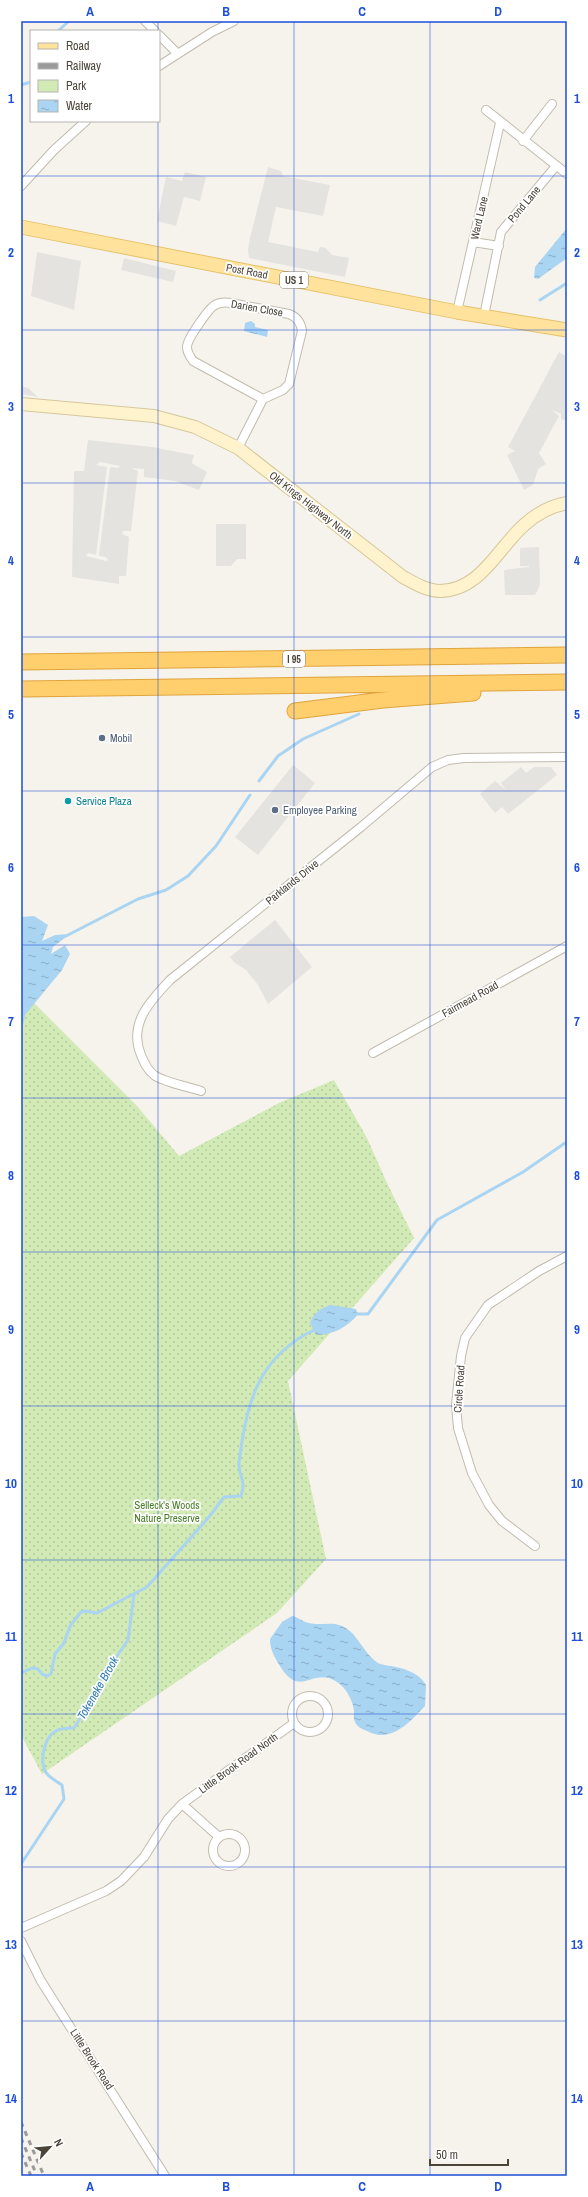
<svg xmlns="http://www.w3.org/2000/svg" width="588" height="2197" font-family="'Archivo Narrow',sans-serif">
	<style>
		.green { fill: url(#green-dots) }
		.parking { fill: #e5e3e0; fill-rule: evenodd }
		.water { fill: url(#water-ripples) }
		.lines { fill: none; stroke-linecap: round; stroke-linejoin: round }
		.stream { stroke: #a9d4f2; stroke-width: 3 }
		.street-casing { stroke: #c2bbae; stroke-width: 10 }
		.secondary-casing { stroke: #d6c79b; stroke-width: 14 }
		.primary-casing { stroke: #e6c16a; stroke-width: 15 }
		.highway-casing { stroke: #e0a43c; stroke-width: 17 }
		.street { stroke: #fff; stroke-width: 8 }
		.secondary { stroke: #fff3cd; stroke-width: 12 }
		.primary { stroke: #ffe39c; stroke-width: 13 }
		.highway { stroke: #ffcf6e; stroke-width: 15 }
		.rail { stroke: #9a9a9a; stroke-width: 3; stroke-dasharray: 5 5; stroke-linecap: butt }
		.grid { fill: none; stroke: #1d4ed8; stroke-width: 1; stroke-opacity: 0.55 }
		.service-dot { fill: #5c6f8a; stroke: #fff; stroke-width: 1.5 }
		.culture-dot { fill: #0f9aa8; stroke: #fff; stroke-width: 1.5 }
		.labels { text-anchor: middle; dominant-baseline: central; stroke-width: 3.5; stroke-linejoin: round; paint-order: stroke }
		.shield { fill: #fff; stroke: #817c74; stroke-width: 1 }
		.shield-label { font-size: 10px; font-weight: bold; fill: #4b4439 }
		.street-label { font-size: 11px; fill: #4b4439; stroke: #fff }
		.service-label { font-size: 11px; fill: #4e5e75; stroke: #fff; text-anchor: start }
		.culture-label { font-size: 11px; fill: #0d838f; stroke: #fff; text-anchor: start }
		.park-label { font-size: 11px; fill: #4a7f2a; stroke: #fff }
		.water-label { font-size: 12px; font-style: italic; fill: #2e7ab2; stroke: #fff }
		.neatline { fill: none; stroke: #1d4ed8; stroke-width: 1.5 }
		.grid-label { font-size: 13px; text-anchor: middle; font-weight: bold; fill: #1d4ed8 }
	</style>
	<defs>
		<pattern id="green-dots" width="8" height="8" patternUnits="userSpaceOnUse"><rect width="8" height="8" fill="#d2eab5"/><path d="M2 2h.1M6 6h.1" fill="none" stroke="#b6ca9c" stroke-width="1.8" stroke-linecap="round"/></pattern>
		<pattern id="water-ripples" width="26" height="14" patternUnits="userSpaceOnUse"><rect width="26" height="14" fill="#a9d4f2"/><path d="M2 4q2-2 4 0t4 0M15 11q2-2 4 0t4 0" fill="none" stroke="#8caec5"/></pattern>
	</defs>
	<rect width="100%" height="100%" fill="#f6f3ec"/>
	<path class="green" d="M 21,990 L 137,1106 L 179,1156 L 279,1103 L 334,1080 L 367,1138 L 386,1181 L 414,1238 L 288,1381 L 326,1559 L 277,1613 L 42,1774 L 21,1735 Z"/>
	<path class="parking" d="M 268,167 L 281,171 L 283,176 L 330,185 L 323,216 L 276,207 L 268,242 L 318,252 L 320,247 L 326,248 L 332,255 L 349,258 L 345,277 L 249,258 L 248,250 L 250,238 Z
		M 185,172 L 206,177 L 200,201 L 184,197 L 176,226 L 157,221 L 166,177 L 182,181 Z
		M 37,252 L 81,261 L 74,310 L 31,296 Z
		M 124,258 L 176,271 L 173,282 L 121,270 Z
		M 559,352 L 567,357 L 567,421 L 561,419 L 561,414 L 552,410 L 559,416 L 539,453 L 546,464 L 538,469 L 533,485 L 524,490 L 507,455 L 515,451 L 508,447 Z
		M 21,386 L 28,388 L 38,397 L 21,394 Z
		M 88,440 L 152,447 L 194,455 L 192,462 L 193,464 L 207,472 L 199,490 L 175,481 L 144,477 L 144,469 L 131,468 L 138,471 L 131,531 L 123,531 L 122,534 L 129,537 L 126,576 L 119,576 L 119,584 L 72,577 L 74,471 L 84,471 ZM 100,462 L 120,466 L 118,468 L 110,467 L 99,556 L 106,557 L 108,560 L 106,561 L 86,556 L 88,553 L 96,555 L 107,467 L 96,465 Z
		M 216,524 L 246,524 L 246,559 L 237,559 L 231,566 L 216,566 Z
		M 539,547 L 540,585 L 535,595 L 505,595 L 504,570 L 529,567 L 529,566 L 520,566 L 520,548 Z
		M 293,765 L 315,783 L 258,855 L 235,837 Z
		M 521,767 L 526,773 L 534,767 L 551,767 L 557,775 L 508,814 L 502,807 L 495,813 L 480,794 L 495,781 L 506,790 L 501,783 Z
		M 275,920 L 312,967 L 268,1004 L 258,985 L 246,970 L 235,963 L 230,957 Z"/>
	<path class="water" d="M 567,228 L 567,258 L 538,279 L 534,278 L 535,267 Z
		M 251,321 L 255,324 L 255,327 L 268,330 L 267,337 L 244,331 L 245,323 Z
		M 34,916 L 48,925 L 42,941 L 55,935 L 70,934 L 53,947 L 51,954 L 65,945 L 70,954 L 62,970 L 25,1015 L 21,1036 L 21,917 Z
		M 330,1305 L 356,1309 L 358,1314 C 348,1327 333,1335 316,1335 L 310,1323 C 314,1312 320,1309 330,1305 Z
		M 292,1616 C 299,1617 302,1622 309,1623 C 320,1626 332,1621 342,1626 C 358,1633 363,1653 378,1663 C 384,1666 389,1665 396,1667 C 407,1669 421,1675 426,1685 L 425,1706 C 410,1722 391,1744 367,1731 C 362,1729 357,1727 355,1722 C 353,1718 354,1714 354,1710 C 352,1699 346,1688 337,1682 C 311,1665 300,1703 277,1661 C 273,1654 270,1648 270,1639 L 282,1622 Z"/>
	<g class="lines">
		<path class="stream" d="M 58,31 L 69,21
			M 21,85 L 31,82
			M 540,300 L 567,283
			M 259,781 L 278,756 L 303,739 L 359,714
			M 66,936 L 138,899 L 166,890 L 188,876 L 216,846 L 250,795
			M 355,1314 L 368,1314 L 437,1220 L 523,1172 L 565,1143 L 567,1145
			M 21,1673 L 32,1668 L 38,1669 L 42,1674 L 47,1676 L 51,1674 L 55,1654 L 64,1643 L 70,1626 L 81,1612 L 85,1611 L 97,1613 L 147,1587 L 209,1517 L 224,1497 L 241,1496 C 247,1479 238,1477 239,1463 C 246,1403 258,1356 316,1329
			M 21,1864 L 64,1799 L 62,1785 C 56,1781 48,1777 45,1771 C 40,1760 44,1737 56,1731 C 61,1728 69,1728 74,1728 L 99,1689 L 101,1679 L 128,1640 L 134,1595"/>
		<g class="street-casing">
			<path id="street" d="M 145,21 L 155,31
				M 159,35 L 178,54
				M 159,66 L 212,32 L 234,21
				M 486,110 L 567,174
				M 523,141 L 552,104
				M 21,186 L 54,150 L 86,121
				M 473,242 L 499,246
				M 457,312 L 500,123
				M 484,316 L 501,232 L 556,166
				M 238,448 L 263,399 L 283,390 L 289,384 L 302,331 C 301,323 297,317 289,314 L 231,303 C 225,302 220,302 215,305 C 209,308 187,339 187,347 C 187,353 190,356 193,361 L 263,399
				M 373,1053 L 567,946
				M 201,1091 C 189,1087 163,1082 154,1075 C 147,1070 144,1062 141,1055 C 128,1024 150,1001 170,980 L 361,827 L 432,767 L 448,760 L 464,758 L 567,757
				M 535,1546 L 502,1521 L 489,1505 L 472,1473 L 458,1428 L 456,1405 L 461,1356 L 465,1338 L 488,1305 L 539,1271 L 567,1256
				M292 1714a18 18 0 1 1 36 0a18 18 0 1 1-36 0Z
				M 182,1804 L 219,1837
				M213 1850a16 16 0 1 1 32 0a16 16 0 1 1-32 0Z
				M 21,1928 L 106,1891 L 121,1881 L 144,1857 L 168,1819 L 182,1804 L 294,1723
				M 21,1941 L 41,1981 L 165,2176"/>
		</g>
		<g class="secondary-casing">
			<path id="secondary" d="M 21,404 L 154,416 L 195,427 L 238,448 L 403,577 C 414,583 427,591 440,591 C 480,591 498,548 524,525 C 536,514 551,506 567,503"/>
		</g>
		<g class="primary-casing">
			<path id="primary" d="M 21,227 L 457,312 L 567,330"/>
		</g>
		<g class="highway-casing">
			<path id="highway" d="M 21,662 L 567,655
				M 21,689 L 567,682
				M 295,711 L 383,700 L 473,693"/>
		</g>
		<use href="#street" class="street"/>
		<use href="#secondary" class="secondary"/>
		<use href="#primary" class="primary"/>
		<use href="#highway" class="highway"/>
		<path class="rail" d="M 21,2122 L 44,2176
			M 21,2138 L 37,2176
			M 21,2153 L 31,2176"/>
	</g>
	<path class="grid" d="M 158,21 L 158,31M 294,21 L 294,2176M 430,21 L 430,2176M 158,121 L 158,2176M 21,176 L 567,176M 21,330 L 567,330M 21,483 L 567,483M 21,637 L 567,637M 21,791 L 567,791M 21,945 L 567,945M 21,1098 L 567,1098M 21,1252 L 567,1252M 21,1406 L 567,1406M 21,1560 L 567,1560M 21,1714 L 567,1714M 21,1867 L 567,1867M 21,2021 L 567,2021"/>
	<g class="service-dot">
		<circle cx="102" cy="738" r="4"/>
		<circle cx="275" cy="810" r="4"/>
	</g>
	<circle class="culture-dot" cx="68" cy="801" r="4"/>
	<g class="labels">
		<g class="shield">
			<rect x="280" y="272" width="28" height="16" rx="3"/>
			<rect x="283" y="651" width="22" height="16" rx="3"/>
		</g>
		<g class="shield-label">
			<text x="294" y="280">US 1</text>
			<text x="294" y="659">I 95</text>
		</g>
		<g class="street-label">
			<text transform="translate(524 204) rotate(-50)">Pond Lane</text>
			<text transform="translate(479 218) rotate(-77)">Ward Lane</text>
			<text transform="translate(247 271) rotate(11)">Post Road</text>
			<text transform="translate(257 308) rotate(10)">Darien Close</text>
			<text transform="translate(311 505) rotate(38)">Old Kings Highway North</text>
			<text transform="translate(292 882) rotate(-39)">Parklands Drive</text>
			<text transform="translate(470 999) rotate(-29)">Fairmead Road</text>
			<text transform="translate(459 1389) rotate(-86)">Circle Road</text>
			<text transform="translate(238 1763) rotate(-36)">Little Brook Road North</text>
			<text transform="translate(92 2059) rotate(57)">Little Brook Road</text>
		</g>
		<g class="service-label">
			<text x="110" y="738">Mobil</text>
			<text x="283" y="810">Employee Parking</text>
		</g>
		<g class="culture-label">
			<text x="76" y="801">Service Plaza</text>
		</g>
		<g class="park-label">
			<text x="167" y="1505">Selleck's Woods<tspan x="167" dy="13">Nature Preserve</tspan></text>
		</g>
		<g class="water-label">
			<text transform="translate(98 1688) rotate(-60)">Tokeneke Brook</text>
		</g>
	</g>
	<rect width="588" height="2197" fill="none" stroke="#ffffff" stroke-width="44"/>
	<rect x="30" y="30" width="130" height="92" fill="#ffffff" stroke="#b7b4b0"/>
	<rect x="38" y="43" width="20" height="6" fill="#ffe39c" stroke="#b7b4b0"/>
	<text x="66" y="50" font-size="12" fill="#4b4439">Road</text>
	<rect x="38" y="63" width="20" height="6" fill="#9a9a9a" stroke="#b7b4b0"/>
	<text x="66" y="70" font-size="12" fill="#4b4439">Railway</text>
	<rect x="38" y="80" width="20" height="12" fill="#d2eab5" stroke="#b7b4b0"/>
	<text x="66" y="90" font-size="12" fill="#4b4439">Park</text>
	<rect x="38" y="100" width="20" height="12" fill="url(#water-ripples)" stroke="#b7b4b0"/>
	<text x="66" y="110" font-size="12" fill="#4b4439">Water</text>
	<g transform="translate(50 2147) rotate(63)" stroke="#ffffff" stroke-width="3" paint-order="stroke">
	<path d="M0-3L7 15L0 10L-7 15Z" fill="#4b4439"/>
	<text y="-6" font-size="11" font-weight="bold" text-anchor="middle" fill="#4b4439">N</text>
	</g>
	<path d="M430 2159v6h78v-6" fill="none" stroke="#4b4439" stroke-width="2"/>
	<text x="436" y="2159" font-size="12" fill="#4b4439" stroke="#ffffff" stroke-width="3" paint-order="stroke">50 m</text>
	<rect x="22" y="22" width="544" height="2153" class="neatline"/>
	<g class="grid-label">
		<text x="90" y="16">A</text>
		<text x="226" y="16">B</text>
		<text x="362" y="16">C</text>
		<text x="498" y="16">D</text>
		<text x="11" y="103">1</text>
		<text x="577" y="103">1</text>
		<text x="11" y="257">2</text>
		<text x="577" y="257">2</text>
		<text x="11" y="411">3</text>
		<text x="577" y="411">3</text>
		<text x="11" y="565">4</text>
		<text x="577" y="565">4</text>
		<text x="11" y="719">5</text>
		<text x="577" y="719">5</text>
		<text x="11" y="872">6</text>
		<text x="577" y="872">6</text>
		<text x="11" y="1026">7</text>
		<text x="577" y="1026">7</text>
		<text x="11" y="1180">8</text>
		<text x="577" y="1180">8</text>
		<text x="11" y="1334">9</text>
		<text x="577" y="1334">9</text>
		<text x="11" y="1488">10</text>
		<text x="577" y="1488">10</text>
		<text x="11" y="1641">11</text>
		<text x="577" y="1641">11</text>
		<text x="11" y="1795">12</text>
		<text x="577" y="1795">12</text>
		<text x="11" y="1949">13</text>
		<text x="577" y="1949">13</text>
		<text x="11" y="2103">14</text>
		<text x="577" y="2103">14</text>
		<text x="90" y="2191">A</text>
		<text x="226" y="2191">B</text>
		<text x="362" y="2191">C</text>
		<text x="498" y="2191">D</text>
	</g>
</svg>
